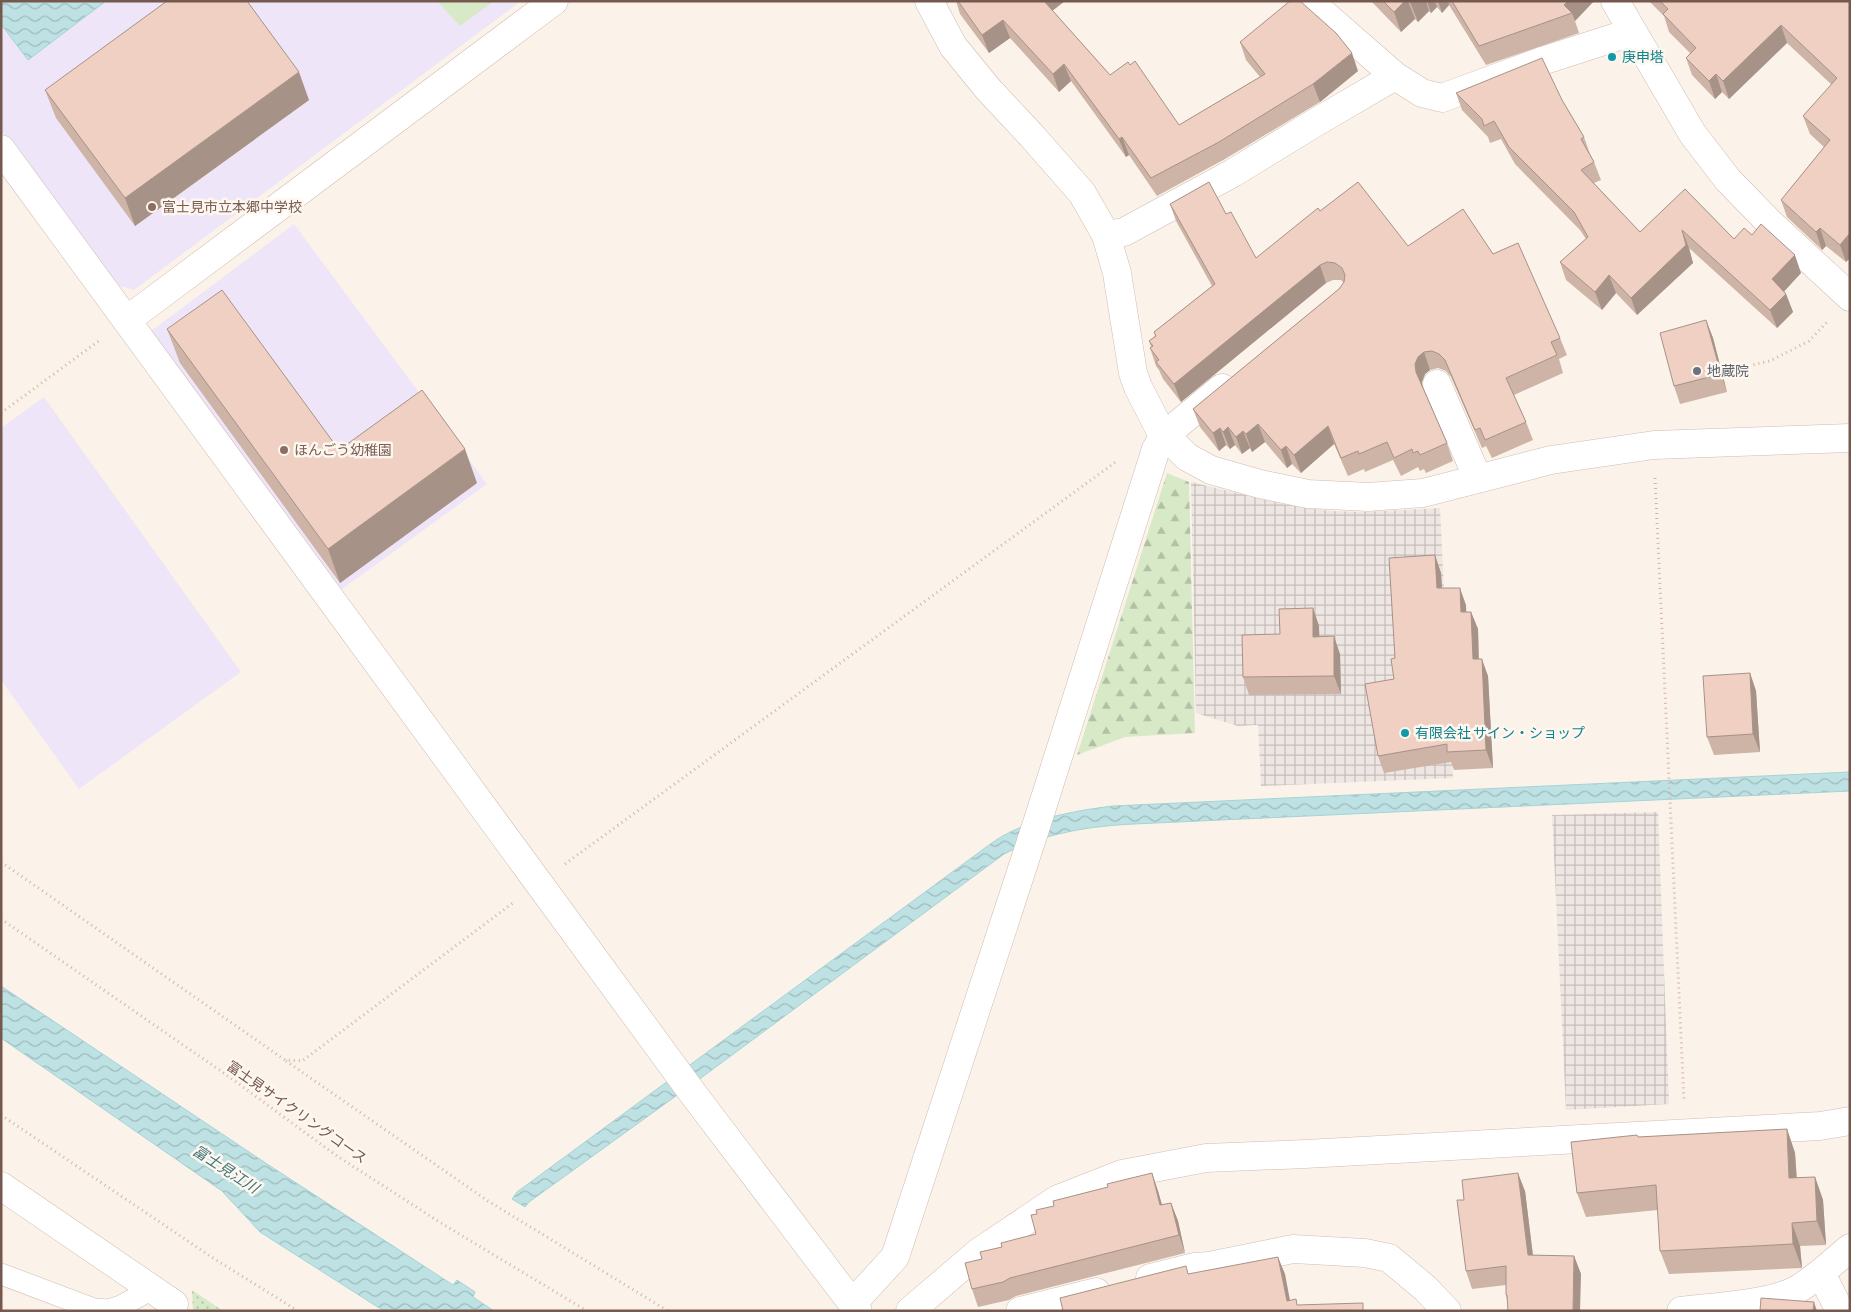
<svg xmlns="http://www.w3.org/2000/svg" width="1851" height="1312" font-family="'Asap Condensed','Noto Sans JP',sans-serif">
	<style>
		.industrial { fill: url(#industrial-grid) }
		.education { fill: #efe5f8 }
		.forest { fill: url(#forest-firs) }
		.park { fill: url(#park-dots) }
		.garden { fill: #d8e9c8 }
		.water { fill: url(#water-waves); stroke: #a5d3d6 }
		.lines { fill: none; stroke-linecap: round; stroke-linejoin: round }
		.lane-casing { stroke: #cfbcb2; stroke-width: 22 }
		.street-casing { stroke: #cfbcb2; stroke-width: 29 }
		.secondary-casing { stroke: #d2bbb0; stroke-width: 29 }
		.path { stroke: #d5b3a5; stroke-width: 3; stroke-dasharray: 1 4; stroke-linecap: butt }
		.lane { stroke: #fff; stroke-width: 21 }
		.street { stroke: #fff; stroke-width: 28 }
		.secondary { stroke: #fff; stroke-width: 28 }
		.wall { fill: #ceb3a7 }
		.shaded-wall { fill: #a79288 }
		.building { fill: #efd0c2; stroke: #a79288 }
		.culture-dot { fill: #0f9aa8; stroke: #fef7ef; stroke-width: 2 }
		.education-dot { fill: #8d6e63; stroke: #fef7ef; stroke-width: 2 }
		.worship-dot { fill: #6b7280; stroke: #fef7ef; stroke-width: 2 }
		.labels { text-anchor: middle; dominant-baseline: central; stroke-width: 5; stroke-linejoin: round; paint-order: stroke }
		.culture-label { font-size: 14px; fill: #0d838f; stroke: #fef7ef; text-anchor: start }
		.education-label { font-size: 14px; fill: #785e54; stroke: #fef7ef; text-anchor: start }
		.worship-label { font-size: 14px; fill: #5b616d; stroke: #fef7ef; text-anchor: start }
		.street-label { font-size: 14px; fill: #75584e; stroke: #fef7ef }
		.water-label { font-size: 15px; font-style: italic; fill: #427578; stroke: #fef7ef }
	</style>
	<defs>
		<pattern id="industrial-grid" width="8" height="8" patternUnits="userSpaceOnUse" patternTransform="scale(1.25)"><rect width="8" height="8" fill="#ede6e2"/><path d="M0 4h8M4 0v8" fill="none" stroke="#c5bdb9"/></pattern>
		<pattern id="forest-firs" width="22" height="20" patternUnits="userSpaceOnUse" patternTransform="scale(1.25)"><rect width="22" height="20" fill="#d8e9c8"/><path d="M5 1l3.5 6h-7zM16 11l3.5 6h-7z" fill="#b4c0a5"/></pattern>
		<pattern id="park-dots" width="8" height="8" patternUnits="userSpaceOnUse" patternTransform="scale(1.25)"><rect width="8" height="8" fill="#d8e9c8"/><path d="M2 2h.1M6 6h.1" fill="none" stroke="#b4c0a5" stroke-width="1.8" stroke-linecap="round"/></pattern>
		<pattern id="water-waves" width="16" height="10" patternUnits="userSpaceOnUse" patternTransform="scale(1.25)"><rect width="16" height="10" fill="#bee2e4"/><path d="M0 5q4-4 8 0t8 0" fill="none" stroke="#9fbabb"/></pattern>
	</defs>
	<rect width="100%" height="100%" fill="#fbf3e9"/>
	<path class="industrial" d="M 1191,482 L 1282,504 L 1331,511 L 1364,512 L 1440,508 L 1453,778 L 1261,786 L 1258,725 L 1238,726 L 1196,713 Z
		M 1658,812 L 1669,1104 L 1566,1110 L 1552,815 Z"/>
	<path class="education" d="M 1,1 L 521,1 L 134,290 L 116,285 L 1,130 Z
		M 294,224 L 487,484 L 341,590 L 151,331 Z
		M 44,397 L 241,672 L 79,789 L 1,680 L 1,428 Z"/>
	<path class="forest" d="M 1167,473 L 1189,482 L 1195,733 L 1125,737 L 1077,755 Z"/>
	<path class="park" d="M 192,1290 L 223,1311 L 193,1311 Z"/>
	<path class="garden" d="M 437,1 L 494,1 L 460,26 Z"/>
	<path class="water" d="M 1,1 L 106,1 L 28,60 L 1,24 Z
		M 1850,772 L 1850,791 L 1134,824 C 1090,826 1045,833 1004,854 L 705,1075 L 529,1202 L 525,1207 L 512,1199 L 517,1192 L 989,845 C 1022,820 1072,811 1113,806 Z
		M 1,986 L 264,1162 L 453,1285 L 457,1280 L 475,1292 L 473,1297 L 494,1311 L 384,1311 L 260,1232 L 222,1191 L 1,1038 Z"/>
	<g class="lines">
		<g class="lane-casing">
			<path id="lane" d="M 1,1274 L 94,1309 L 108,1310 L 121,1306 L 152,1289"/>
		</g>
		<g class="street-casing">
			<path id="street" d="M 929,1 L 953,46 L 988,89 L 1031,135 L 1082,193 L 1106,235 L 1117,273 L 1133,373 L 1138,387 L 1160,430 L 1187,457 L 1211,470 L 1260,484 L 1308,494 L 1368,497 L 1423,493 L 1551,460 L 1654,445 L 1850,438
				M 1309,1 L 1395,76 L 1422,93 L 1442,98 L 1545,60 L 1632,32
				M 1,149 L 694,1095 L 858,1311
				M 1106,235 L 1124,232 L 1233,173 L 1313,124 L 1395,76
				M 1437,384 L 1478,479
				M 1,1186 L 174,1304 L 172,1311
				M 1821,1273 L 1840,1311
				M 1150,1278 L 1194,1267 L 1209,1266 L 1293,1249 L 1365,1253 L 1389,1258 L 1425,1288 L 1447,1311
				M 852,1304 L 895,1257 L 1039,817 L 1156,449 L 1165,435 L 1222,388
				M 1020,1311 L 1096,1292
				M 1681,1311 C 1712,1307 1773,1304 1798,1289 C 1817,1278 1833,1262 1850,1248"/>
		</g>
		<g class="secondary-casing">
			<path id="secondary" d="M 1615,1 L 1692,133 L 1728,180 L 1771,224 L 1850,297
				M 127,320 L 554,1
				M 910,1311 L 979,1252 L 1058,1199 L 1122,1174 L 1206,1158 L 1305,1154 L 1820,1126 L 1850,1121"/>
		</g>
		<path class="path" d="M 1734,369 L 1770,361 L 1809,341 L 1829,320
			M 1,413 L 100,340
			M 1655,478 L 1684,1101
			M 1,862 L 285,1060 L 302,1061 L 514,902
			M 565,864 L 1117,461
			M 1,919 L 228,1076 L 337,1156 L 441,1223 L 587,1311
			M 286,1061 L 488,1201 L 668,1311
			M 1,1115 L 213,1258 L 298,1311"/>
		<use href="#lane" class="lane"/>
		<use href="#street" class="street"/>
		<use href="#secondary" class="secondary"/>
	</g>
	<path class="wall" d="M 956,1 L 1065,1 L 1052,10 L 1110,75 L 1179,125 L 1260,77 L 1246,60 L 1240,42 L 1358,71 L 1320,102 L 1225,159 L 1157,196 L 1129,155 L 1126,157 L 1071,81 L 1059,92 L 1010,38 L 989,53 L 960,14 Z
		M 1371,1 L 1594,1 L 1575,21 L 1579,33 L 1486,65 L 1449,5 L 1442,13 L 1437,7 L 1431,13 L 1429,11 L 1418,22 L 1415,19 L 1401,32 Z
		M 1649,1 L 1850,1 L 1850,258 L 1846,262 L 1826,246 L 1822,250 L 1787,217 L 1781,200 L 1824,147 L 1810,134 L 1803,116 L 1832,85 L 1787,43 L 1729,99 L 1722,92 L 1715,99 L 1692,75 L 1686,58 L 1690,53 L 1669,32 L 1664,16 Z
		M 45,90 L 309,100 L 135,226 L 56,118 Z
		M 1456,93 L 1562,100 L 1584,137 L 1590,154 L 1594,162 L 1601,180 L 1594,183 L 1640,232 L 1685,189 L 1734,239 L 1752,235 L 1801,273 L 1784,291 L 1786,294 L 1793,312 L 1777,328 L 1689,248 L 1693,263 L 1637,315 L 1616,293 L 1602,310 L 1566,280 L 1560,262 L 1586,239 L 1580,230 L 1515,164 L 1501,139 L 1490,143 L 1488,137 L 1462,110 Z
		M 1170,204 L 1226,214 L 1256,258 L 1320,211 L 1408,246 L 1493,254 L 1560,338 L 1567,355 L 1559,359 L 1563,373 L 1514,395 L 1526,422 L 1533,440 L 1492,458 L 1486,446 L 1482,448 L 1451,377 L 1446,371 L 1438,368 L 1430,370 L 1425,374 L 1422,382 L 1422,386 L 1447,443 L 1453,461 L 1426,473 L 1424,469 L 1420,471 L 1418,467 L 1401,476 L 1393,460 L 1365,472 L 1364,469 L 1348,476 L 1334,444 L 1301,473 L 1292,464 L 1287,468 L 1265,442 L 1252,452 L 1250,448 L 1242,454 L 1235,445 L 1230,449 L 1226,445 L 1219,451 L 1200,427 L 1193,409 L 1339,289 L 1344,283 L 1341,280 L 1333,280 L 1326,283 L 1181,402 L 1163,379 L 1159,370 L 1156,366 L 1150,348 L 1151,347 L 1149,341 L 1155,336 L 1154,332 L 1212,286 L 1176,221 Z
		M 1706,320 L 1713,338 L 1727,392 L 1680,404 L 1674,386 Z
		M 167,329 L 339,450 L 477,483 L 340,583 L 180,363 Z
		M 1435,555 L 1441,573 L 1442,588 L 1466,605 L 1466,612 L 1471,612 L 1478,629 L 1479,659 L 1488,676 L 1493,768 L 1454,770 L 1451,762 L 1384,773 L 1378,756 L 1394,679 L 1395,658 Z
		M 1313,608 L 1319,626 L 1319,636 L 1340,654 L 1341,694 L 1249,695 L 1243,677 L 1280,634 Z
		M 1750,673 L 1756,691 L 1760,752 L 1714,755 L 1707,737 Z
		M 1787,1129 L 1795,1153 L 1797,1178 L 1815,1177 L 1823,1200 L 1826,1245 L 1800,1246 L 1802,1268 L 1669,1274 L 1660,1251 L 1658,1210 L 1586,1217 L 1577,1193 L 1638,1137 Z
		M 1152,1173 L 1158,1191 L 1162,1205 L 1171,1203 L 1178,1221 L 1185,1253 L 1016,1296 L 1009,1300 L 978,1307 L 972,1289 L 982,1259 L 1002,1247 L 1036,1234 L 1037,1214 L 1054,1206 Z
		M 1525,1191 L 1533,1255 L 1574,1256 L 1581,1274 L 1507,1300 L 1506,1295 L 1506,1285 L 1472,1289 L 1466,1271 Z"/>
	<path class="shaded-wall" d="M 1042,1 L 1065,1 L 1047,15 Z
		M 1405,1 L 1408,1 L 1415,19 L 1401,32 L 1394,12 Z
		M 1412,1 L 1426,1 L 1429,11 L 1418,22 L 1410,2 Z
		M 1427,1 L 1435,1 L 1437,7 L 1431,13 Z
		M 1438,1 L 1448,1 L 1449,5 L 1442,13 Z
		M 1568,1 L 1594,1 L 1575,21 L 1572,13 L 1564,5 Z
		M 1003,20 L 1010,38 L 989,53 L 982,35 Z
		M 1781,25 L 1787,43 L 1729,99 L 1723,81 Z
		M 1352,53 L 1358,71 L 1320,102 L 1313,84 Z
		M 1064,64 L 1071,81 L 1059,92 L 1053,74 Z
		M 299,72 L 309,100 L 135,226 L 125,198 Z
		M 1716,74 L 1722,92 L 1715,99 L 1709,81 Z
		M 1122,137 L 1129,155 L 1126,157 L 1119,139 Z
		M 1820,228 L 1826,246 L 1822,250 L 1816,232 Z
		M 1682,230 L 1689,248 L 1693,263 L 1637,315 L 1631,298 Z
		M 1850,233 L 1850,258 L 1846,262 L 1840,245 Z
		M 1795,255 L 1801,273 L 1779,297 L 1772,279 Z
		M 1320,265 L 1326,283 L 1181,402 L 1174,384 Z
		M 1609,275 L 1616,293 L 1602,310 L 1595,292 Z
		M 1786,294 L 1793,312 L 1777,328 L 1770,310 Z
		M 1706,320 L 1713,338 L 1727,392 L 1721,374 Z
		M 1424,352 L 1430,370 L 1425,374 L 1422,382 L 1423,390 L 1416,372 L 1415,364 L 1418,357 Z
		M 1258,424 L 1265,442 L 1252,452 L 1246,434 Z
		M 1328,426 L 1334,444 L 1301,473 L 1294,455 Z
		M 1228,427 L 1235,445 L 1230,449 L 1223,432 Z
		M 1220,428 L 1226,445 L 1219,451 L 1213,433 Z
		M 1243,431 L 1250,448 L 1242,454 L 1236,437 Z
		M 1286,446 L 1292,464 L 1287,468 L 1281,450 Z
		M 465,449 L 477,483 L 340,583 L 328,549 Z
		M 1435,555 L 1441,573 L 1443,606 L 1437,588 Z
		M 1460,588 L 1466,605 L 1467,630 L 1461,612 Z
		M 1313,608 L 1319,626 L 1320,655 L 1313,637 Z
		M 1471,612 L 1478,629 L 1479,676 L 1473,659 Z
		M 1334,636 L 1340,654 L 1341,694 L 1334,676 Z
		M 1482,659 L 1488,676 L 1493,768 L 1486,750 Z
		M 1750,673 L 1756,691 L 1760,752 L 1753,734 Z
		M 1787,1129 L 1795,1153 L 1798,1202 L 1789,1178 Z
		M 1152,1173 L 1158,1191 L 1167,1223 L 1160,1205 Z
		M 1518,1173 L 1525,1191 L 1535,1273 L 1528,1255 Z
		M 1815,1177 L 1823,1200 L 1826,1245 L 1817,1221 Z
		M 1171,1203 L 1178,1221 L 1185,1253 L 1179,1235 Z
		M 1792,1223 L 1800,1246 L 1802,1268 L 1793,1244 Z
		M 1574,1256 L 1581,1274 L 1580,1311 L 1573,1311 Z
		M 1278,1257 L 1285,1274 L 1292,1311 L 1287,1301 Z
		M 1814,1302 L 1817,1311 L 1813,1311 Z"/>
	<path class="building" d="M 167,1 L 247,1 L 299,72 L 125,198 L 45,90 Z
		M 958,1 L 1044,1 L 1110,75 L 1128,62 L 1130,65 L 1135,61 L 1179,125 L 1265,74 L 1240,42 L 1290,1 L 1300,1 L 1336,33 L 1352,53 L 1313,84 L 1219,142 L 1151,178 L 1122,137 L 1119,139 L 1064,64 L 1053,74 L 1003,20 L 982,35 Z
		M 1383,1 L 1405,1 L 1394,12 Z
		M 1452,1 L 1568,1 L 1564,5 L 1572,13 L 1479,46 Z
		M 1660,1 L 1850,1 L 1850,233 L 1840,245 L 1820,228 L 1816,232 L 1781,200 L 1830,140 L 1803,116 L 1837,78 L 1781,25 L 1723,81 L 1716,74 L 1709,81 L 1686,58 L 1696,48 L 1663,14 L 1668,9 Z
		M 1542,58 L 1562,100 L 1584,137 L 1581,139 L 1594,162 L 1581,170 L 1640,232 L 1685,189 L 1734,239 L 1744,228 L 1752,235 L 1761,224 L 1795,255 L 1772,279 L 1786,294 L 1770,310 L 1682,230 L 1686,245 L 1631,298 L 1609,275 L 1595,292 L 1560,262 L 1588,237 L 1574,212 L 1509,147 L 1494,121 L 1484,126 L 1482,119 L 1456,93 Z
		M 1209,182 L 1226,214 L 1231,212 L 1256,258 L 1318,208 L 1320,211 L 1358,182 L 1408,246 L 1463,209 L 1493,254 L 1518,243 L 1560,338 L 1551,342 L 1557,355 L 1506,378 L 1526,422 L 1485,440 L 1480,428 L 1475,430 L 1445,360 L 1439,354 L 1432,351 L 1424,352 L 1418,357 L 1415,364 L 1416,372 L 1447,443 L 1420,455 L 1418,451 L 1413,453 L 1412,449 L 1394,458 L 1387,442 L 1359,454 L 1358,451 L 1341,458 L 1328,426 L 1294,455 L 1286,446 L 1281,450 L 1258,424 L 1246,434 L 1243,431 L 1236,437 L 1228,427 L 1223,432 L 1220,428 L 1213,433 L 1193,409 L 1339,289 L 1344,282 L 1345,275 L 1342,268 L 1335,263 L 1327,262 L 1320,265 L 1174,384 L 1156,362 L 1159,360 L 1150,348 L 1153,346 L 1149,341 L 1156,336 L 1154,332 L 1215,284 L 1170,204 Z
		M 222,290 L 339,450 L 422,390 L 465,449 L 328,549 L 167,329 Z
		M 1706,320 L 1721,374 L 1674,386 L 1660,333 Z
		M 1435,555 L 1437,588 L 1460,588 L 1461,612 L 1471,612 L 1473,659 L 1482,659 L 1486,750 L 1447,752 L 1447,744 L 1378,756 L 1365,684 L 1394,679 L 1391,659 L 1395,658 L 1389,558 Z
		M 1313,608 L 1313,637 L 1334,636 L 1334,676 L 1243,677 L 1242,635 L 1280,634 L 1279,609 Z
		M 1750,673 L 1753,734 L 1707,737 L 1703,676 Z
		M 1787,1129 L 1789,1178 L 1815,1177 L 1817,1221 L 1792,1223 L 1793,1244 L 1660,1251 L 1656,1185 L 1577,1193 L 1571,1142 L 1637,1135 L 1638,1137 Z
		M 1152,1173 L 1160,1205 L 1171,1203 L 1179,1235 L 1010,1278 L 1003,1282 L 972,1289 L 965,1263 L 982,1259 L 980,1252 L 1002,1247 L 1001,1243 L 1036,1234 L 1031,1215 L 1037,1214 L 1036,1210 L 1054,1206 L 1053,1201 L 1108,1187 L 1107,1184 Z
		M 1518,1173 L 1528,1255 L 1574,1256 L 1573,1311 L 1508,1311 L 1507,1295 L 1506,1295 L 1506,1266 L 1466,1271 L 1457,1200 L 1464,1200 L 1462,1180 Z
		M 1278,1257 L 1287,1301 L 1296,1299 L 1297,1305 L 1363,1303 L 1363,1311 L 1063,1311 L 1060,1298 L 1186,1266 L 1188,1274 Z
		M 1761,1298 L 1814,1302 L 1813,1311 L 1760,1311 Z"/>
	<g class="culture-dot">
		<circle cx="1612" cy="57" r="5"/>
		<circle cx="1405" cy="733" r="5"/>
	</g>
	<g class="education-dot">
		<circle cx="152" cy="207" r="5"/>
		<circle cx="284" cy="450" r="5"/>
	</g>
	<circle class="worship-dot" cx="1697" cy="371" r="5"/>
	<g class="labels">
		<g class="culture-label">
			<text x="1622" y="57">庚申塔</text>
			<text x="1415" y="733">有限会社 サイン・ショップ</text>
		</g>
		<g class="education-label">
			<text x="162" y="207">富士見市立本郷中学校</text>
			<text x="294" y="450">ほんごう幼稚園</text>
		</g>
		<g class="worship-label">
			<text x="1707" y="371">地蔵院</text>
		</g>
		<g class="street-label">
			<text transform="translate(297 1112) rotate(35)">富士見サイクリングコース</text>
		</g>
		<g class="water-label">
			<text transform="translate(226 1169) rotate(33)">富士見江川</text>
		</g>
	</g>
	<rect width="1851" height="1312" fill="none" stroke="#75584e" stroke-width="5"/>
</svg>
